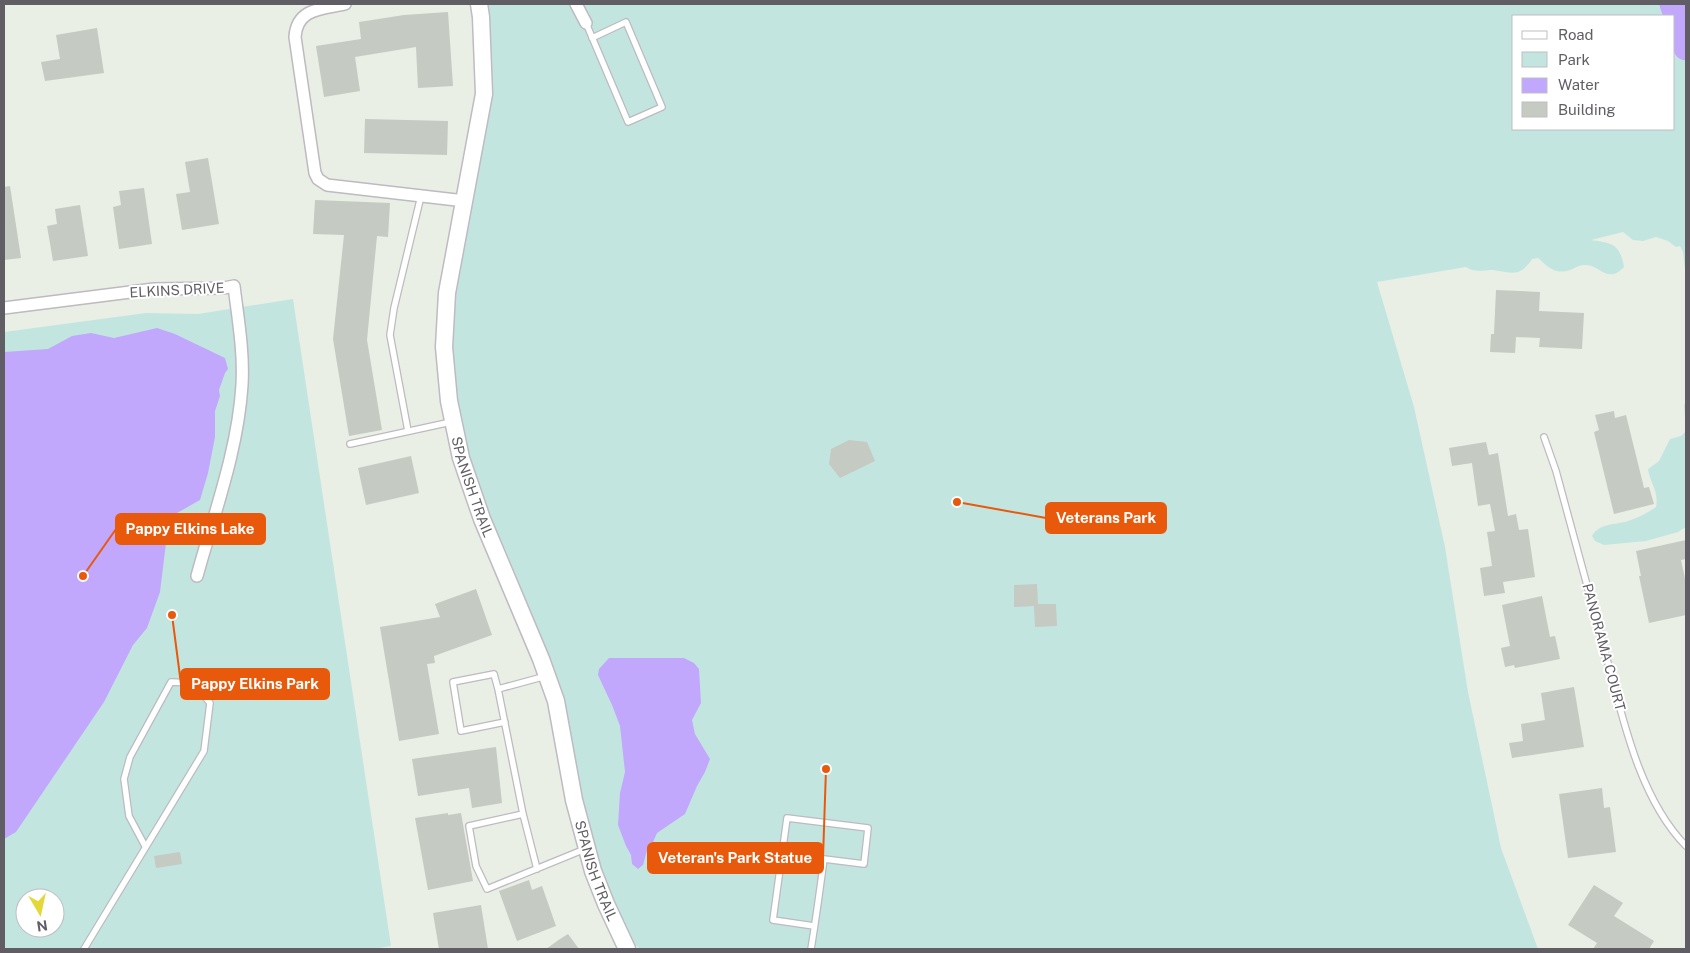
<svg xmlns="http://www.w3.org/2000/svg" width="1690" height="953" font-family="'Public Sans',sans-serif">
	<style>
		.green { fill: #c3e5e0; fill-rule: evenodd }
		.water { fill: #c1a8fc }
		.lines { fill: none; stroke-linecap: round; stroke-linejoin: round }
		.river { stroke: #c1a8fc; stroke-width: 25 }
		.building { fill: #c5cac2 }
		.lane-casing { stroke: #bdbac1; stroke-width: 8 }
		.street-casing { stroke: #bdbac1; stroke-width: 14 }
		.secondary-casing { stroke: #bebbc3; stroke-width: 19 }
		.lane { stroke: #fff; stroke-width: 5.5 }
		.street { stroke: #fff; stroke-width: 11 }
		.secondary { stroke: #fff; stroke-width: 16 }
		.labels { text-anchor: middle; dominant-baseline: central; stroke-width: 4; stroke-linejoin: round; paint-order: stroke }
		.street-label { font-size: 14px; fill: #605d65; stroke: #fff }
		.leader { fill: none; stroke: #e8590c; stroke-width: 2 }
		.callout-dot { fill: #e8590c; stroke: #fff; stroke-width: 2 }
		.callout { fill: #e8590c; stroke: #e8590c; stroke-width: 2 }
		.callout-label { font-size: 15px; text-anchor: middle; font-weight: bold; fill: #fff }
	</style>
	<rect width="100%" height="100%" fill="#e9efe5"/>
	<path class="green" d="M 471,4 L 1686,4 L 1686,278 L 1683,252 L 1680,246 L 1676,247 L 1668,241 L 1656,237 L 1643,241 L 1633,240 L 1623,232 L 1591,240 C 1611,243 1620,243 1624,267 C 1607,285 1600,264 1585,265 C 1579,265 1575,268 1570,270 C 1555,275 1548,267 1538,258 L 1532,259 C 1529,264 1524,270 1518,272 C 1510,274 1501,271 1493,270 C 1484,270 1474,273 1466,267 L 1377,282 L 1414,407 L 1445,547 L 1468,692 L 1501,848 L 1538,949 L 640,949 L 616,926 L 518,605 L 461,458 L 447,293 L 484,94 ZM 1514,16 L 1674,16 L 1674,129 L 1514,129 Z
		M 293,299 L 391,946 L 373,949 L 4,949 L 4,332 L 146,313 L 198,314 ZM 25,898 L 55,898 L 55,928 L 25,928 Z
		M 1686,402 L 1686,527 L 1678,532 L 1646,541 L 1604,545 L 1595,541 L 1592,536 C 1599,523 1615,525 1628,521 C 1638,518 1647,513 1656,507 C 1659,490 1650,484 1648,469 L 1659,461 L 1670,439 L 1681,436 L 1686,431 L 1684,405 Z"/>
	<path class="water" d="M 157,328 L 175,334 L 225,358 L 228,369 L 225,373 L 219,390 L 220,396 L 215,411 L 215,437 L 208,473 L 200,500 L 177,513 L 167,535 L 160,592 L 147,628 L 133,645 L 104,702 L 16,832 L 4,839 L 4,352 L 48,349 L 72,336 L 91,333 L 114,338 Z
		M 609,658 L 684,658 L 694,663 L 699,669 L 701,703 L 692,720 L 695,734 L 710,759 L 705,772 L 697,786 L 685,814 L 657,833 L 653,842 L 649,843 L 643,865 L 638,869 L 632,864 L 631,855 L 626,846 L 618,825 L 620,793 L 625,772 L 620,726 L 612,705 L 598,675 L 599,669 Z"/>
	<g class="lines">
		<path class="river" d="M 1672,4 L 1680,26 L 1686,48"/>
	</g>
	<path class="building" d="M 448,12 L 453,86 L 418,88 L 416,47 L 355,57 L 360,91 L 324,97 L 316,46 L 361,39 L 359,22 L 404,15 Z
		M 97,28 L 104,73 L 45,81 L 41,62 L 60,59 L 56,35 Z
		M 365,119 L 448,121 L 447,155 L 364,153 Z
		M 208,158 L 219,224 L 182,230 L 176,194 L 190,192 L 185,162 Z
		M 10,186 L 21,258 L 4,260 L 4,187 Z
		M 144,188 L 152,244 L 119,249 L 113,207 L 121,205 L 119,191 Z
		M 315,200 L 390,203 L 388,237 L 377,236 L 367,340 L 382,430 L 349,436 L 333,339 L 344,235 L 313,234 Z
		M 80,205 L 88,256 L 53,261 L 47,226 L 57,224 L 55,209 Z
		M 1496,290 L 1540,292 L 1539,311 L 1584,313 L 1582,349 L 1539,347 L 1540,338 L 1516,337 L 1515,353 L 1490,352 L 1491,334 L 1494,334 Z
		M 1614,411 L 1615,418 L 1626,415 L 1644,488 L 1649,487 L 1654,504 L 1614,514 L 1594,432 L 1599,430 L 1595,415 Z
		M 849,440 L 867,442 L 875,461 L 840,478 L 829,464 L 831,449 Z
		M 1486,442 L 1489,455 L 1498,453 L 1508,516 L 1516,514 L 1519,530 L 1528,529 L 1535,577 L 1503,582 L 1505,593 L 1484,596 L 1480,568 L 1492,566 L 1487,532 L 1495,531 L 1490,504 L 1478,506 L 1472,463 L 1452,466 L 1449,448 Z
		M 411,456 L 419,493 L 366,505 L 358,468 Z
		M 1686,540 L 1686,559 L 1681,560 L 1686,583 L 1686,615 L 1649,623 L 1639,576 L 1641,576 L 1636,551 Z
		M 1037,584 L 1038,604 L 1056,604 L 1057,626 L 1035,627 L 1034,606 L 1014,607 L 1014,585 Z
		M 476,589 L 492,635 L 434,656 L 435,663 L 427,664 L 439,734 L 399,741 L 380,627 L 440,617 L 435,604 Z
		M 1542,596 L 1550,637 L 1555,636 L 1560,659 L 1515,668 L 1514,665 L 1505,667 L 1501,648 L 1510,646 L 1502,605 Z
		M 1574,687 L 1584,747 L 1512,758 L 1509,743 L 1523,741 L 1521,724 L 1545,720 L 1541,693 Z
		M 496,747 L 502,803 L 472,808 L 469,788 L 418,796 L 412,759 Z
		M 1602,788 L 1604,808 L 1610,807 L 1616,852 L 1568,858 L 1559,794 Z
		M 448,813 L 448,815 L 461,813 L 473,881 L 428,890 L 415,818 Z
		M 180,852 L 182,864 L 156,868 L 154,856 Z
		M 529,880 L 532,890 L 542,886 L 556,926 L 517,941 L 499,891 Z
		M 1594,885 L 1623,903 L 1614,916 L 1654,941 L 1649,949 L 1593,949 L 1597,943 L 1568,925 Z
		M 481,905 L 488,949 L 439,949 L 433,913 Z
		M 568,934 L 579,949 L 546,949 L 560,939 Z"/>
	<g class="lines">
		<g class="lane-casing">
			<path id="lane" d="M 586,23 L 628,122 L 662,107 L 626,22 L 592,38
				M 408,431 L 390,335 L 394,308 L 421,196
				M 1544,437 L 1556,471 C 1572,529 1587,587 1603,644 C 1621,710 1637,796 1686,846
				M 350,444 L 451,422
				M 546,676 L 498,689 L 523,814 L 469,826 L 476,866 L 487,889 L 585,849
				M 498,689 L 494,674 L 453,682 L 461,731 L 505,722
				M 523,814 L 537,869
				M 84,949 L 204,751 L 210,703 L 193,683 L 171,682 L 130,757 L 124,779 L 129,816 L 145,846
				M 811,949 C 816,919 820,889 824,859 L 864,864 L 868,828 L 787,818 L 773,920 L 814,926"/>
		</g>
		<g class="street-casing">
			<path id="street" d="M 345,4 C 322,9 297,8 295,37 L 315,173 L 318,179 L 327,185 L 465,201
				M 576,4 L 586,23
				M 4,308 L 154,289 L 224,288 L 234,286 C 238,319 244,352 242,385 C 238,450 214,514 197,576"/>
		</g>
		<g class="secondary-casing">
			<g id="secondary">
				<path id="s1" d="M 479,4 L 481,17 L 484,94 L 447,293 L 444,347 L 449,401 L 461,458 L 482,519 L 541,659 L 556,701 L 574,800 L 593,871 L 606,904 L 627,949"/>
			</g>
		</g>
		<use href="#lane" class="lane"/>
		<use href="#street" class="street"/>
		<use href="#secondary" class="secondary"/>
	</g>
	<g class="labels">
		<g class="street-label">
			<text transform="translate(177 290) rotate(-3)">ELKINS DRIVE</text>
			<text stroke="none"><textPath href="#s1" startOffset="490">SPANISH TRAIL</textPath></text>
			<text transform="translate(1604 647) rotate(75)">PANORAMA COURT</text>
			<text stroke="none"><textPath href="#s1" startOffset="895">SPANISH TRAIL</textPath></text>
		</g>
	</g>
	<path class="leader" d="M957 502L1046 518M83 576L116 529M172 615L181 684M826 769L823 858"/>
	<g class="callout-dot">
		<circle cx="957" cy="502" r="5"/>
		<circle cx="83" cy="576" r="5"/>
		<circle cx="172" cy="615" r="5"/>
		<circle cx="826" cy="769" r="5"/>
	</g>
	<g class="callout">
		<rect x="1046" y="503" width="120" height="30" rx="5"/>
		<rect x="116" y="514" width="149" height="30" rx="5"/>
		<rect x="181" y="669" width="148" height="30" rx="5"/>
		<rect x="648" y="843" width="175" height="30" rx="5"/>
	</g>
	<g class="callout-label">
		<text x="1106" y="523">Veterans Park</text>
		<text x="190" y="534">Pappy Elkins Lake</text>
		<text x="255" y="689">Pappy Elkins Park</text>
		<text x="735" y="863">Veteran's Park Statue</text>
	</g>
	<rect width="1690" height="953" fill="none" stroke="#605d65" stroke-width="10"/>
	<rect x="1512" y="15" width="162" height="115" fill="#ffffff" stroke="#bfbec1"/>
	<rect x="1522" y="31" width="25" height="8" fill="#ffffff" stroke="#bfbec1"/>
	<text x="1558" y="40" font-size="15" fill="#605d65">Road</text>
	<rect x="1522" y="52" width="25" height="15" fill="#c3e5e0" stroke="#bfbec1"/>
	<text x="1558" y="65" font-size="15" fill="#605d65">Park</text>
	<rect x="1522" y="78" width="25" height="15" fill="#c1a8fc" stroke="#bfbec1"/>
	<text x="1558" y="90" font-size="15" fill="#605d65">Water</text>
	<rect x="1522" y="102" width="25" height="15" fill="#c5cac2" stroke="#bfbec1"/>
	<text x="1558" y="115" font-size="15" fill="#605d65">Building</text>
	<g transform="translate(40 913) rotate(171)"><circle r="24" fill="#ffffff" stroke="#bfbec1"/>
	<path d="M0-4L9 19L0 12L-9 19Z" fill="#e3d837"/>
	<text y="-8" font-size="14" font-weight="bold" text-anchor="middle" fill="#605d65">N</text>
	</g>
</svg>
